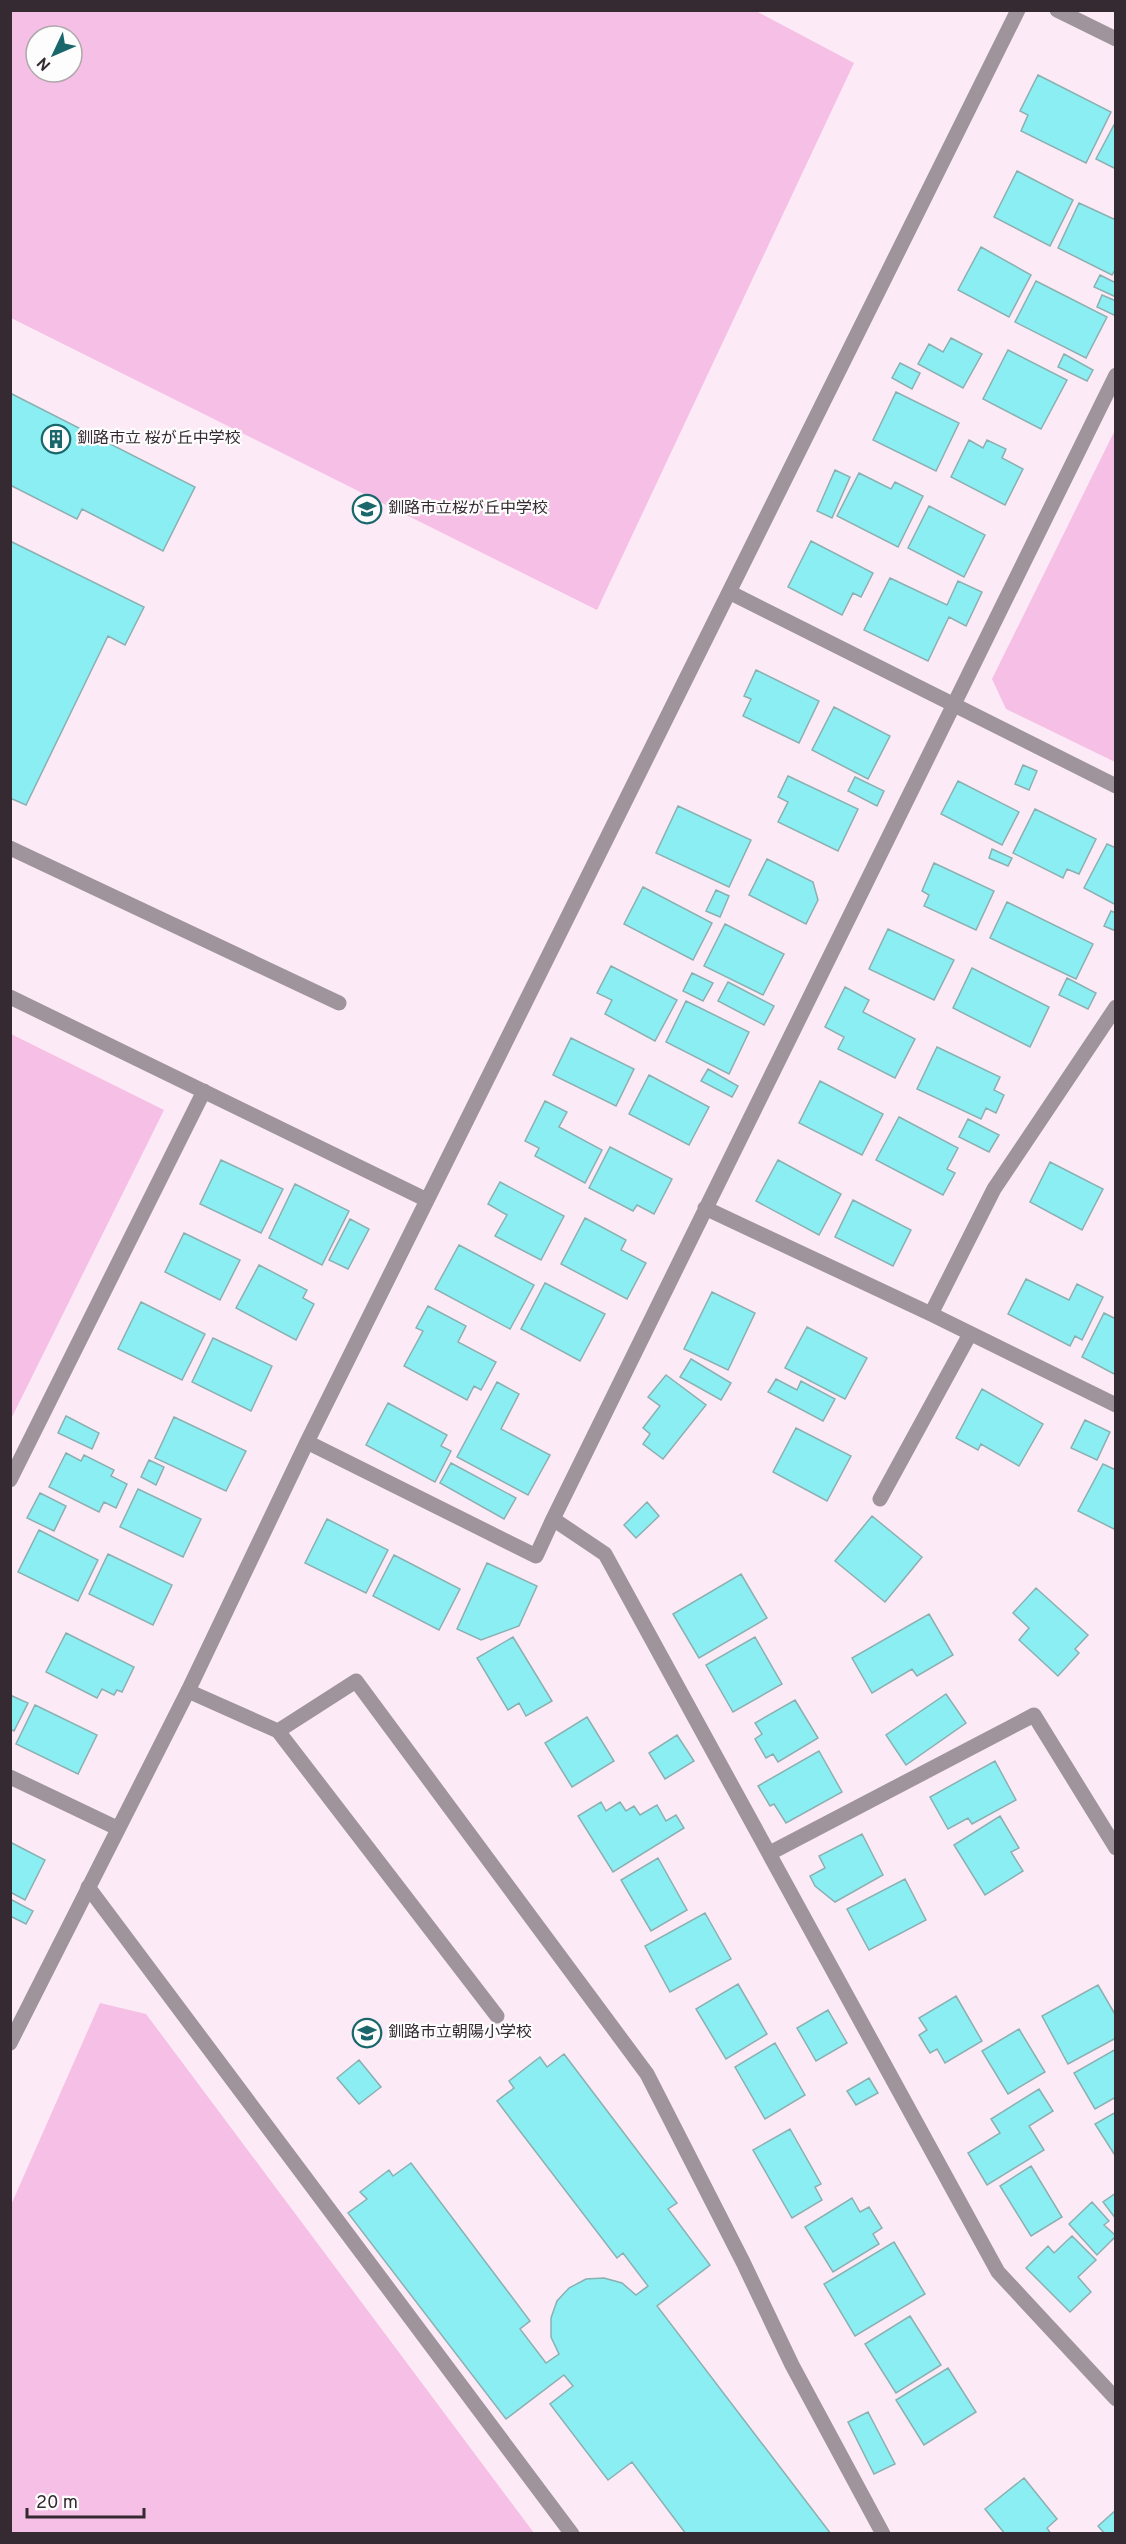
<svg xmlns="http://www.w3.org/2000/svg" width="1126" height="2544" font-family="Overpass,'Noto Sans JP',sans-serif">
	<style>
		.green { fill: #f6bfe5; fill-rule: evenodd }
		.building { fill: #8beef2; stroke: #8bb0b2; stroke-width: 1.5 }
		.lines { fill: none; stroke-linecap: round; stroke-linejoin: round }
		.service { stroke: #a0949c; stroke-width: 15 }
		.minor { stroke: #a0949c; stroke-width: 15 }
		.labels { text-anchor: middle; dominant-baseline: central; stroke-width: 4.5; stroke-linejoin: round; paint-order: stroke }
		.poi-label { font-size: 16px; fill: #352a31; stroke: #fdfdfd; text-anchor: start }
	</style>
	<rect width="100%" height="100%" fill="#fceaf6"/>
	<path class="green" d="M 10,11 L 756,11 L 854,63 L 597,610 L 11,318 ZM 36,36 L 72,36 L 72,72 L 36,72 Z
		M 1115,430 L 1115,762 L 1006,709 L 992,679 Z
		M 11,1034 L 164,1110 L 11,1419 Z
		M 100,2003 L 146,2014 L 534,2533 L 11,2533 L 11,2205 Z"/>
	<path class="building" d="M 1038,75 L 1111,112 L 1086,163 L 1021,131 L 1028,115 L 1020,111 Z
		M 1116,121 L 1116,169 L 1096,159 Z
		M 1017,171 L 1073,200 L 1050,246 L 994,217 Z
		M 1079,203 L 1116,220 L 1116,268 L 1112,275 L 1058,248 Z
		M 981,247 L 1031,275 L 1009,317 L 958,290 Z
		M 1100,275 L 1116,283 L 1116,297 L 1094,287 Z
		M 1036,281 L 1107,317 L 1086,358 L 1015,322 Z
		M 1102,295 L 1116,301 L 1116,316 L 1097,307 Z
		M 951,338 L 982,354 L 963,388 L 918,364 L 929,344 L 943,352 Z
		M 1008,350 L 1067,380 L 1041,429 L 983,399 Z
		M 1064,354 L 1093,370 L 1087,381 L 1058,367 Z
		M 900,363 L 920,373 L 912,389 L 892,378 Z
		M 896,392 L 959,423 L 936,471 L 873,440 Z
		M 10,393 L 195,487 L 163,551 L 82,509 L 77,519 L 10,485 Z
		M 969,440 L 983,448 L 987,440 L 1006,449 L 1002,458 L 1023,469 L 1005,505 L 951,477 Z
		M 835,470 L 850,477 L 832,518 L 817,511 Z
		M 859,473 L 891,489 L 895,482 L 923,496 L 898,547 L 837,516 Z
		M 929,506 L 985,535 L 964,577 L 908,548 Z
		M 10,541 L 144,607 L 125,645 L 108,636 L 26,805 L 10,798 Z
		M 811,541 L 873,573 L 861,597 L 853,593 L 842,615 L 788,587 Z
		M 890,578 L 947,605 L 958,581 L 982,592 L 966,626 L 949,617 L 928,661 L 864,630 Z
		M 756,670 L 819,701 L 799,743 L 743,716 L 751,699 L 744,696 Z
		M 834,707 L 890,736 L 868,779 L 812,750 Z
		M 1023,765 L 1037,771 L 1029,790 L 1015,784 Z
		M 788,776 L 858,809 L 838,851 L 778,822 L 788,802 L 778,797 Z
		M 855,777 L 884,791 L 877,806 L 848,791 Z
		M 958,781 L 1019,812 L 1002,845 L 941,814 Z
		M 678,806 L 751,840 L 729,887 L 656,853 Z
		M 1035,809 L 1096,839 L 1079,874 L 1067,869 L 1063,878 L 1013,853 Z
		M 1107,844 L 1116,848 L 1116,905 L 1084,888 Z
		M 992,849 L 1012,858 L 1008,866 L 989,858 Z
		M 767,859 L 813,882 L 818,900 L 806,924 L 749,895 Z
		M 934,863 L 994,891 L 976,930 L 924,906 L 929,895 L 922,891 Z
		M 643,887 L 712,923 L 693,960 L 624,924 Z
		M 716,890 L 729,896 L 720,917 L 706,911 Z
		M 1007,902 L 1093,944 L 1076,979 L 990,938 Z
		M 1111,911 L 1116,913 L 1116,931 L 1104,926 Z
		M 725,924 L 784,954 L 763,995 L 704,966 Z
		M 888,929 L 954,960 L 934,1000 L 869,969 Z
		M 611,966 L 677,1000 L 655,1041 L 605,1014 L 612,1000 L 597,993 Z
		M 972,968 L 1049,1007 L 1030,1047 L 953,1008 Z
		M 692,973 L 713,983 L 703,1001 L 683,991 Z
		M 1067,978 L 1096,993 L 1088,1009 L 1059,995 Z
		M 728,982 L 774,1006 L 764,1025 L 718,1001 Z
		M 845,987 L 869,1000 L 863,1012 L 915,1039 L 895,1078 L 838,1049 L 844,1037 L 825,1027 Z
		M 686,1001 L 749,1032 L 729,1074 L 666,1042 Z
		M 571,1038 L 634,1069 L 616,1106 L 553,1075 Z
		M 937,1047 L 1000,1077 L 994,1090 L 1004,1095 L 996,1113 L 986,1108 L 981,1119 L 917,1089 Z
		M 708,1069 L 738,1086 L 732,1097 L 701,1081 Z
		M 649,1075 L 709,1107 L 689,1145 L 629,1114 Z
		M 820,1081 L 883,1114 L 862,1155 L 799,1123 Z
		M 545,1101 L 567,1112 L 559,1127 L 602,1150 L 585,1183 L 535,1156 L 539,1148 L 525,1141 Z
		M 899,1117 L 958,1148 L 947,1169 L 955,1173 L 943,1195 L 876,1160 Z
		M 968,1119 L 999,1135 L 989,1152 L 959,1137 Z
		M 610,1147 L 672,1179 L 654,1214 L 637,1205 L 633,1211 L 589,1188 Z
		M 221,1160 L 283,1189 L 261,1233 L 200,1204 Z
		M 778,1160 L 841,1194 L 819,1235 L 756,1201 Z
		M 1050,1162 L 1103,1189 L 1082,1230 L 1030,1202 Z
		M 500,1182 L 564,1216 L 541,1260 L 495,1236 L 507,1215 L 488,1204 Z
		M 295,1184 L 349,1211 L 322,1265 L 269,1238 Z
		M 853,1200 L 911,1230 L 893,1266 L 835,1237 Z
		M 585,1218 L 626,1240 L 621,1250 L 646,1263 L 627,1299 L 561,1264 Z
		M 350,1219 L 369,1229 L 348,1269 L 329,1260 Z
		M 184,1233 L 240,1260 L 220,1300 L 165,1272 Z
		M 459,1245 L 534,1285 L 510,1329 L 435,1289 Z
		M 259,1265 L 307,1290 L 303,1298 L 314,1304 L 296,1340 L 236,1308 Z
		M 1026,1279 L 1069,1300 L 1077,1284 L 1103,1297 L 1082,1340 L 1075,1336 L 1070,1346 L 1008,1314 Z
		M 545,1283 L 605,1314 L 580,1361 L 521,1329 Z
		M 712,1292 L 755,1313 L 728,1370 L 684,1349 Z
		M 141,1302 L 205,1334 L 182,1380 L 118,1349 Z
		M 428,1306 L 466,1326 L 458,1342 L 496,1362 L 481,1390 L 474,1386 L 467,1400 L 404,1366 L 423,1331 L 416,1328 Z
		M 1104,1313 L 1116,1319 L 1116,1375 L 1082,1357 Z
		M 807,1327 L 867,1358 L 845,1399 L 785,1368 Z
		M 213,1338 L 272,1366 L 251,1411 L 192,1382 Z
		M 691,1359 L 731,1383 L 721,1400 L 680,1377 Z
		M 666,1375 L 706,1405 L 663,1459 L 643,1444 L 650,1434 L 643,1428 L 660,1406 L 648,1397 Z
		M 776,1379 L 797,1390 L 801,1381 L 835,1399 L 823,1421 L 768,1392 Z
		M 497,1382 L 519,1394 L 501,1429 L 550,1455 L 528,1495 L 457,1457 Z
		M 982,1389 L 1043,1424 L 1019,1466 L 981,1444 L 978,1450 L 956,1438 Z
		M 388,1403 L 447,1435 L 441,1446 L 451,1451 L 435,1482 L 366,1445 Z
		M 66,1416 L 99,1433 L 92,1449 L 58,1433 Z
		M 174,1417 L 246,1451 L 226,1491 L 155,1458 Z
		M 1085,1420 L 1110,1432 L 1097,1460 L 1071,1448 Z
		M 796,1428 L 851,1456 L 827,1501 L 773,1472 Z
		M 66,1453 L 81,1461 L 84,1455 L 114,1470 L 111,1476 L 127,1484 L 116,1508 L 104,1502 L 99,1512 L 49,1487 Z
		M 149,1460 L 164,1467 L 156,1485 L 141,1477 Z
		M 451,1463 L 516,1498 L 504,1519 L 440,1483 Z
		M 1103,1464 L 1116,1470 L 1116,1530 L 1078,1511 Z
		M 138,1489 L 201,1519 L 183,1557 L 120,1527 Z
		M 40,1493 L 66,1506 L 54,1531 L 27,1518 Z
		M 647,1502 L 659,1516 L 636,1538 L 624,1525 Z
		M 872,1516 L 922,1557 L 885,1602 L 835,1561 Z
		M 327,1519 L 388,1550 L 366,1593 L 305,1563 Z
		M 39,1530 L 98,1560 L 78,1601 L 18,1572 Z
		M 108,1554 L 172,1585 L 153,1625 L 89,1594 Z
		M 394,1555 L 460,1589 L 439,1630 L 373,1596 Z
		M 487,1563 L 537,1586 L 519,1626 L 481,1640 L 457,1629 Z
		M 741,1574 L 767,1618 L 699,1658 L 673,1614 Z
		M 1036,1588 L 1088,1635 L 1075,1649 L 1079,1653 L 1058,1676 L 1019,1640 L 1029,1628 L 1013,1613 Z
		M 929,1614 L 953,1655 L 917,1676 L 912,1669 L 872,1693 L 852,1658 Z
		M 66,1633 L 134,1667 L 122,1692 L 117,1690 L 114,1695 L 102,1689 L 97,1698 L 46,1672 Z
		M 513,1637 L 552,1701 L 526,1716 L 519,1703 L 508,1710 L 477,1658 Z
		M 755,1637 L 782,1684 L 733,1712 L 706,1665 Z
		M 946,1694 L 966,1723 L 906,1765 L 886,1735 Z
		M 10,1695 L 28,1703 L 14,1731 L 10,1729 Z
		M 795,1700 L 818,1738 L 778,1762 L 773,1754 L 766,1758 L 755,1739 L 762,1734 L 755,1723 Z
		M 35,1705 L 97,1735 L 78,1774 L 16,1744 Z
		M 587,1717 L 614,1761 L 572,1787 L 545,1743 Z
		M 677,1735 L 694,1761 L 665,1779 L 649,1753 Z
		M 819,1751 L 842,1792 L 786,1823 L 774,1804 L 770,1806 L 758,1786 Z
		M 995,1761 L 1016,1800 L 972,1824 L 968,1818 L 948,1829 L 930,1797 Z
		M 601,1802 L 606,1811 L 620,1802 L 626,1811 L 634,1806 L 640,1815 L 657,1805 L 666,1821 L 676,1815 L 684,1828 L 613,1872 L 578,1816 Z
		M 1000,1816 L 1019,1848 L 1011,1852 L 1023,1871 L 985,1895 L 954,1845 Z
		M 862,1834 L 883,1875 L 835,1902 L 815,1886 L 810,1876 L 825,1868 L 819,1856 Z
		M 10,1842 L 45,1860 L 25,1900 L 10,1892 Z
		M 658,1858 L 687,1910 L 651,1931 L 621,1880 Z
		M 905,1879 L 926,1920 L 869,1950 L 847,1909 Z
		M 10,1899 L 33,1911 L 26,1924 L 10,1916 Z
		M 705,1913 L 731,1959 L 670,1992 L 645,1946 Z
		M 738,1984 L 767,2034 L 726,2059 L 696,2009 Z
		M 1098,1985 L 1116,2016 L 1116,2038 L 1068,2064 L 1042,2016 Z
		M 956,1996 L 982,2041 L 945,2063 L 937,2049 L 930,2053 L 919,2035 L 927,2030 L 919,2018 Z
		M 828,2010 L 847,2043 L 816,2061 L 797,2028 Z
		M 1019,2029 L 1045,2072 L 1008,2094 L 982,2051 Z
		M 775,2043 L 805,2095 L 765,2119 L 735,2067 Z
		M 1116,2049 L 1116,2097 L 1095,2109 L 1074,2073 Z
		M 564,2054 L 677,2203 L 668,2209 L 710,2265 L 657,2306 L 831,2534 L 686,2534 L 632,2462 L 608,2480 L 550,2404 L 573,2386 L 564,2375 L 506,2419 L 348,2213 L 367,2199 L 360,2192 L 389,2170 L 393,2176 L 411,2163 L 530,2321 L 520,2329 L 546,2363 L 559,2354 L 551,2337 L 551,2318 L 557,2301 L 569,2288 L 586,2279 L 604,2278 L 622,2283 L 636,2295 L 648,2286 L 623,2253 L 617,2258 L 497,2101 L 514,2088 L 509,2081 L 540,2057 L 547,2067 Z
		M 359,2060 L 381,2087 L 359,2104 L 337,2078 Z
		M 869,2078 L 878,2093 L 856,2105 L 847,2091 Z
		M 1039,2089 L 1053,2111 L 1029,2126 L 1044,2150 L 987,2185 L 968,2153 L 1000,2133 L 991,2119 Z
		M 1116,2112 L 1116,2157 L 1095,2124 Z
		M 790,2129 L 821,2184 L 815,2187 L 822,2200 L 792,2218 L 753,2150 Z
		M 1031,2166 L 1062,2217 L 1031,2236 L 1000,2186 Z
		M 1116,2193 L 1116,2219 L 1103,2202 Z
		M 852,2198 L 860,2212 L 869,2207 L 882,2228 L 873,2234 L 879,2244 L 833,2272 L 805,2227 Z
		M 1092,2202 L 1109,2221 L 1104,2225 L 1116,2236 L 1097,2255 L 1069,2224 Z
		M 1072,2236 L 1096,2260 L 1078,2277 L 1091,2292 L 1070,2312 L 1026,2268 L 1048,2246 L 1054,2253 Z
		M 894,2242 L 925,2294 L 855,2336 L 824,2284 Z
		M 910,2316 L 941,2365 L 896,2393 L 865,2344 Z
		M 948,2368 L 976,2412 L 924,2445 L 896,2400 Z
		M 868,2412 L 895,2464 L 874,2474 L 848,2422 Z
		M 1024,2478 L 1057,2519 L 1047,2528 L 1051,2534 L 1005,2534 L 985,2509 Z
		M 1116,2510 L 1116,2534 L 1105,2534 L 1098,2526 Z"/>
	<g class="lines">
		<path class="service" d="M 10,848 L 339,1003
			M 188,1691 L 278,1731 L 356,1681 L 647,2074 L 743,2262 L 792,2365 L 883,2534
			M 278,1731 L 497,2016
			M 88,1887 L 572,2534"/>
		<path class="minor" d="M 1057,10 L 1116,39
			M 729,592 L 1116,786
			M 10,997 L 427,1200
			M 705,1208 L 931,1314 L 1116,1405
			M 931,1314 L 994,1189 L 1116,1007
			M 307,1442 L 536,1556 L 553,1519 L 605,1554 L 998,2272 L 1116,2399
			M 10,1480 L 204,1091
			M 880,1499 L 970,1334
			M 553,1519 L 1116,375
			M 10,1777 L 117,1828
			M 770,1853 L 1034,1715 L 1116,1848
			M 10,2043 L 188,1691 L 307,1442 L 1018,10"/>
	</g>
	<defs>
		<g id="building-ring" transform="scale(1.5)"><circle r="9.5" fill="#fdfdfd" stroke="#19676b" stroke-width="1.5"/><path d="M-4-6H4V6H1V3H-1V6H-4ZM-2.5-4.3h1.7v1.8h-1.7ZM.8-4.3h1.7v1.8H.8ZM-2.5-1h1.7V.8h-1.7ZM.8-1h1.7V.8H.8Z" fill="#19676b"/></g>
		<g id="school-ring" transform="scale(1.5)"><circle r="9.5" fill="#fdfdfd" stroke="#19676b" stroke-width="1.5"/><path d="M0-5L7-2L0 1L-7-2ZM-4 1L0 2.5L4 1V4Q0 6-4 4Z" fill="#19676b"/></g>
	</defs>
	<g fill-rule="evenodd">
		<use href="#building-ring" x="56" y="439"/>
		<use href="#school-ring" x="367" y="509"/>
		<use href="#school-ring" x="367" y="2033"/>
	</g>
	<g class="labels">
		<g class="poi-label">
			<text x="77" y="439">釧路市立 桜が丘中学校</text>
			<text x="388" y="509">釧路市立桜が丘中学校</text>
			<text x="388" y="2033">釧路市立朝陽小学校</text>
		</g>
	</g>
	<rect width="1126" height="2544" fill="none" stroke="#352a31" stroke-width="24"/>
	<g transform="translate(54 54) rotate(226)"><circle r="28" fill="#fdfdfd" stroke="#ada9ab" stroke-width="1.5"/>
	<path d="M0-4.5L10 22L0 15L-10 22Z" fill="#19676b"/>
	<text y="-9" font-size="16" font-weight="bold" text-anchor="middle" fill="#352a31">N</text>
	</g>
	<path d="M27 2508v9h117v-9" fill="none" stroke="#352a31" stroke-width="3"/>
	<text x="36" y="2508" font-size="18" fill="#352a31" stroke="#fdfdfd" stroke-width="4.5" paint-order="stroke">20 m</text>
</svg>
